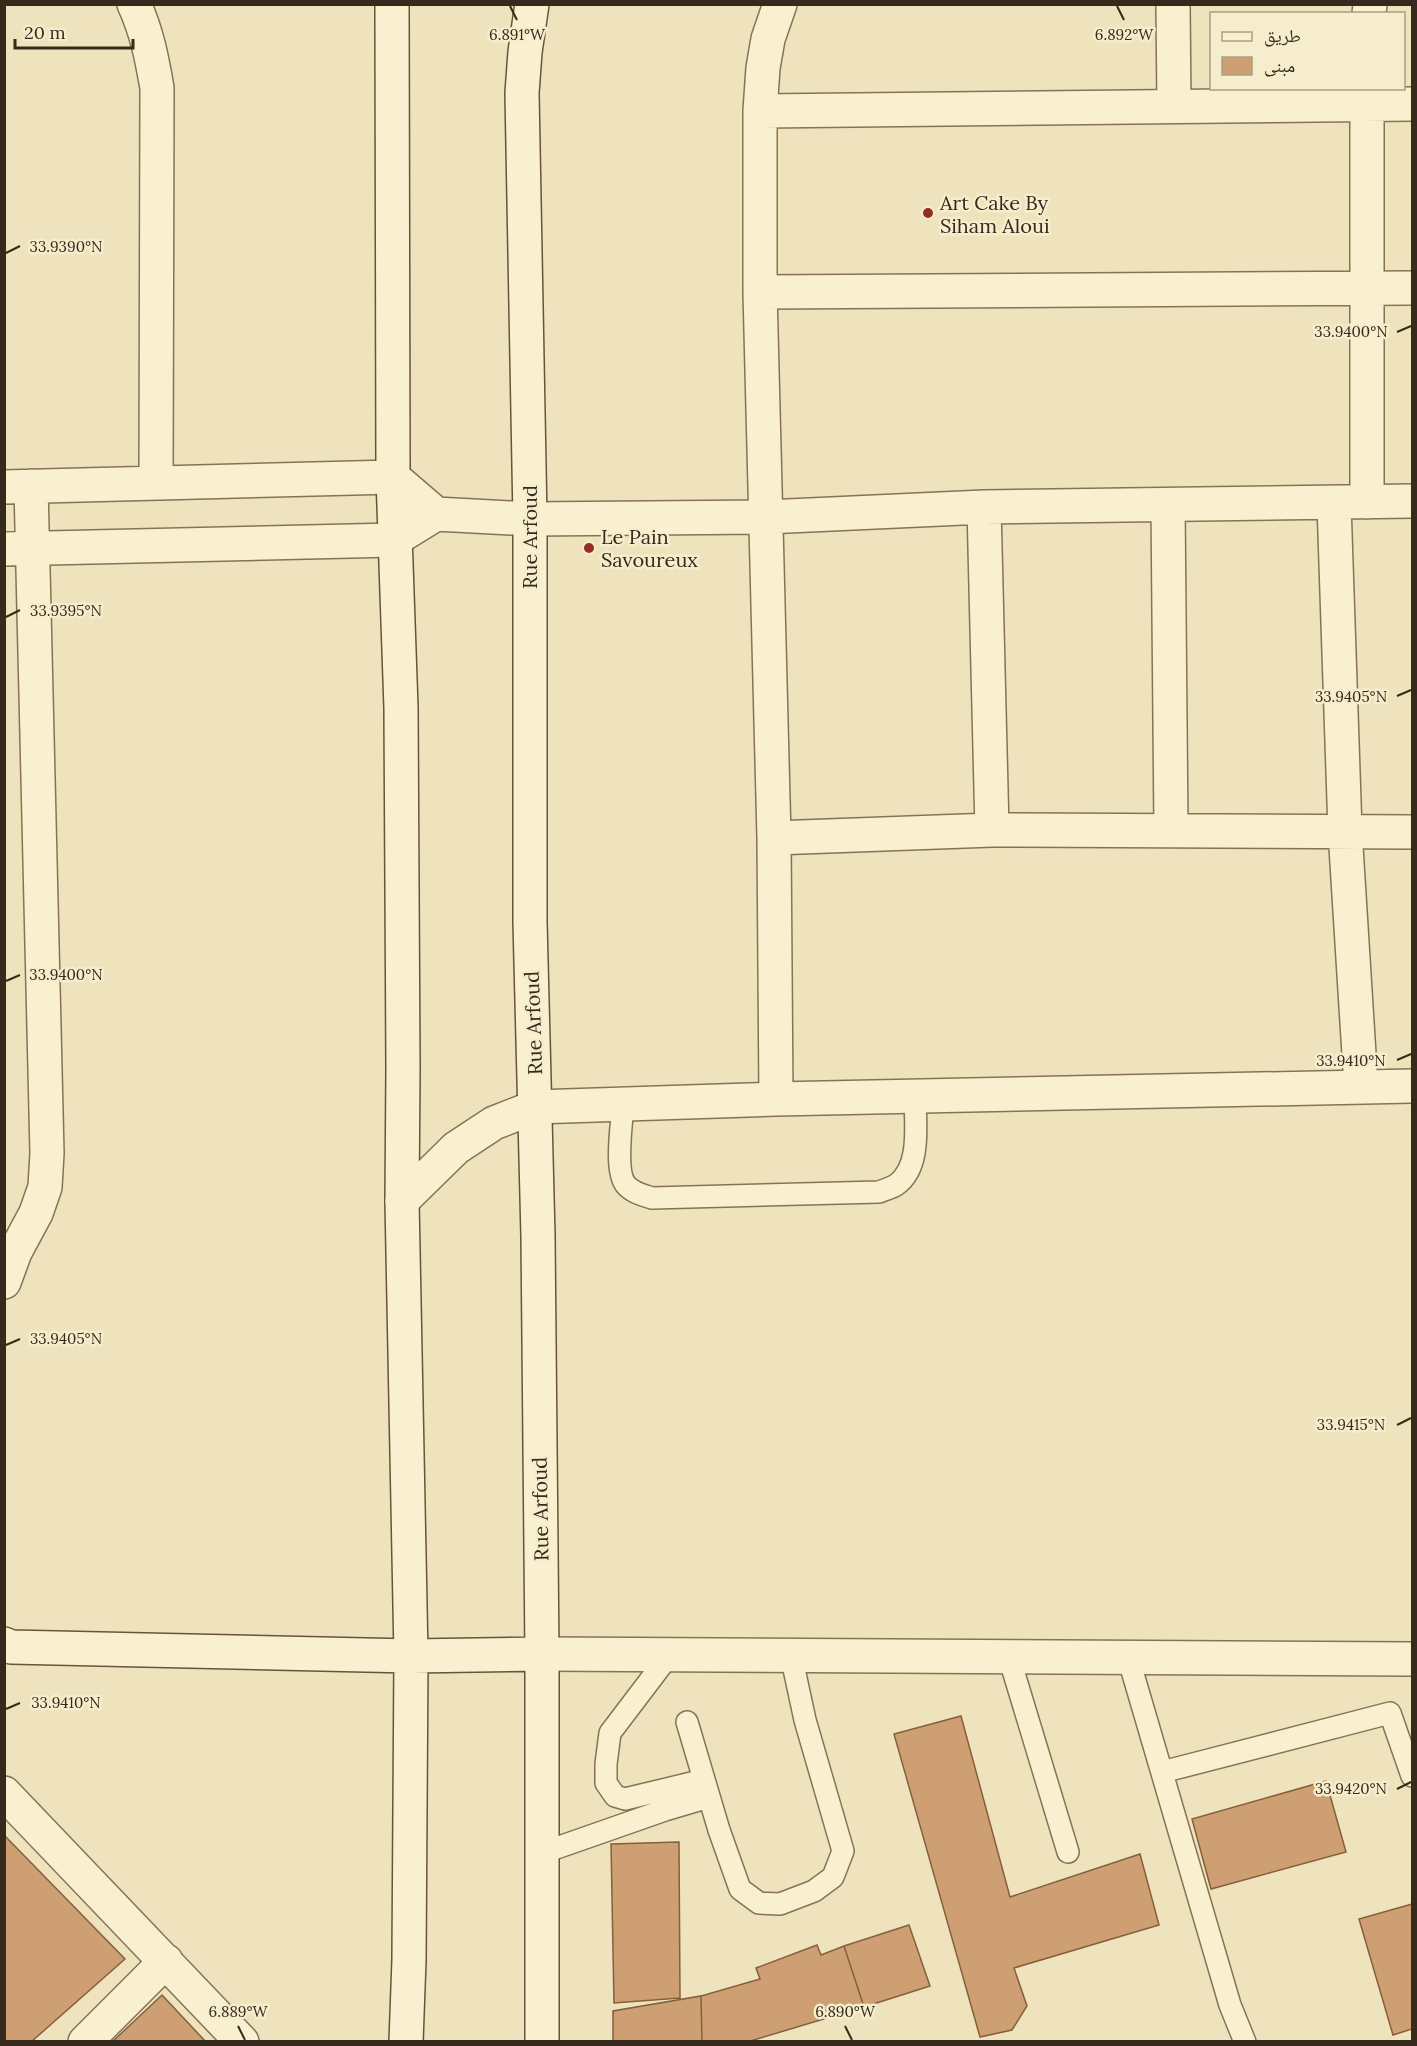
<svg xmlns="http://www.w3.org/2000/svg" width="1417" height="2046" font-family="Lora,'Noto Naskh Arabic',serif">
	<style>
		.building { fill: #cd9f72; stroke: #865f3c; stroke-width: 1.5 }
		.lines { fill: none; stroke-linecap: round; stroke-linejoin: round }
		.lane-casing { stroke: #867356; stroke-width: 24 }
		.street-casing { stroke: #867356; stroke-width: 36 }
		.secondary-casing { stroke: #68543a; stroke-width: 36 }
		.lane { stroke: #f9f0d0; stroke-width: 21 }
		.street { stroke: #f9f0d0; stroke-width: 33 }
		.secondary { stroke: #f9f0d0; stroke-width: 33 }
		.ticks { fill: none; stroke: #352a1b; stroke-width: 2 }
		.poi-dot { fill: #962d25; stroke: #f6edcd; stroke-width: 2 }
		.labels { text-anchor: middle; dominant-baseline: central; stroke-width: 5; stroke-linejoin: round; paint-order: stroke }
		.poi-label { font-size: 20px; fill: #352a1b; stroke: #f6edcd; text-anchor: start }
		.street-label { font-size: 20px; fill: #352a1b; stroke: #f6edcd }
		.ticks-label { font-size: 15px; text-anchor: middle; fill: #352a1b; stroke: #f6edcd; stroke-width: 5; stroke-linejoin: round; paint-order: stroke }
	</style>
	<rect width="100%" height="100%" fill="#eee3bd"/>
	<path class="building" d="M 961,1716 L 1010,1897 L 1140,1854 L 1159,1925 L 1014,1968 L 1027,2006 L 1012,2030 L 980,2037 L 894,1734 Z
		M 1326,1781 L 1346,1852 L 1211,1889 L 1192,1819 Z
		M 4,1835 L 125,1959 L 31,2042 L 4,2042 Z
		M 679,1842 L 680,1998 L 614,2003 L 611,1844 Z
		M 1412,1904 L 1412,2029 L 1393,2035 L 1359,1919 Z
		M 909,1925 L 930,1986 L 864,2007 L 844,1946 Z
		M 817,1945 L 821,1955 L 844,1946 L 864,2007 L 747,2042 L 702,2042 L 701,1996 L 760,1979 L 756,1968 Z
		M 162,1995 L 206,2042 L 112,2042 Z
		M 701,1996 L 702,2042 L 613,2042 L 613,2011 Z"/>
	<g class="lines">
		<g class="lane-casing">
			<path id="lane" d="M 623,1104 C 622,1123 614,1171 626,1185 C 633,1193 643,1195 652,1198 L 879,1192 C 884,1190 891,1188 896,1185 C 922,1167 915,1123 915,1096
				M 670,1654 L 610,1733 L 606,1764 L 606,1783 L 615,1796 L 625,1799 L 704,1780
				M 1009,1657 L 1068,1852
				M 1128,1657 L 1230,2005 L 1245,2042
				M 687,1722 L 719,1830 L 740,1889 L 759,1903 L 780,1904 L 814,1891 L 833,1877 L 843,1851 L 805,1720 L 791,1655
				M 1162,1772 L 1390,1713 L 1412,1776
				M 542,1853 L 665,1810 L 709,1797"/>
		</g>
		<g class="street-casing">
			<path id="street" d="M 134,4 C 147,32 152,59 157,88 L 156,483
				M 1173,4 L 1174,106
				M 1369,14 L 1370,4
				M 1367,88 L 1367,502
				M 760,111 L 1412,104
				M 760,292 L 1412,288
				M 4,487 L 393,477 L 436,514
				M 1334,504 L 1345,831 L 1361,1086
				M 1168,505 L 1171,830
				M 984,507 L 992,830
				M 4,549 L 394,540 L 436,514 L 530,519 L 766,517 L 984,507 L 1412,501
				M 774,838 L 992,830 L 1412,832
				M 776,1099 L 774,838 L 760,292 L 760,111 L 763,68 L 768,39 L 780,4
				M 402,1201 L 456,1148 L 494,1123 L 535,1107 L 776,1099 L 1412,1086
				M 4,1282 L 15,1252 L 36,1213 L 45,1187 L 47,1153 L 31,486
				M 542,1654 L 1412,1659
				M 4,1793 L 242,2042
				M 85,2042 L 166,1961"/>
		</g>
		<g class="secondary-casing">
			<path id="secondary" d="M 392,4 L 393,477 L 401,708 L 403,1068 L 402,1201 L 411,1656 L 409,1960 L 406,2042
				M 532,4 L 525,52 L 522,93 L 530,519 L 530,922 L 538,1236 L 542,1654 L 542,2042
				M 4,1644 L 11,1647 L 411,1656 L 542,1654"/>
		</g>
		<use href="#lane" class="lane"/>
		<use href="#street" class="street"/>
		<use href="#secondary" class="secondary"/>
	</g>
	<path class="ticks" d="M 510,6 L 517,20M 1117,6 L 1124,20M 6,253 L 20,246M 1397,332 L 1411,326M 6,617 L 20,610M 1397,696 L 1411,690M 6,981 L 20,975M 1397,1060 L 1411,1054M 6,1345 L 20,1339M 1397,1425 L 1411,1418M 6,1709 L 20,1703M 1397,1789 L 1411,1782M 238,2026 L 245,2040M 845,2026 L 852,2040"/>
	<g class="poi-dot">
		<circle cx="928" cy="213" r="6"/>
		<circle cx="589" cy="548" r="6"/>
	</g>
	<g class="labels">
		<g class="poi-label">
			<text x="940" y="202">Art Cake By<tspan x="940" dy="23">Siham Aloui</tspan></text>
			<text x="601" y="536">Le Pain<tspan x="601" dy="23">Savoureux</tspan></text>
		</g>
		<g class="street-label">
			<text transform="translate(529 537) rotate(-90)">Rue Arfoud</text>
			<text transform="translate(533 1023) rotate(-92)">Rue Arfoud</text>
			<text transform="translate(540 1509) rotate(-91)">Rue Arfoud</text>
		</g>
	</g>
	<g class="ticks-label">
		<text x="517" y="40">6.891°W</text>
		<text x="1124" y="40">6.892°W</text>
		<text x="66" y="252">33.9390°N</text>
		<text x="1351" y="337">33.9400°N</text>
		<text x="66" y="616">33.9395°N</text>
		<text x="1351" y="702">33.9405°N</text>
		<text x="66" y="980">33.9400°N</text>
		<text x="1351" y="1066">33.9410°N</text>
		<text x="66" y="1344">33.9405°N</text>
		<text x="1351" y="1430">33.9415°N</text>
		<text x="66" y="1708">33.9410°N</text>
		<text x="1351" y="1794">33.9420°N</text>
		<text x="238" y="2017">6.889°W</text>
		<text x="845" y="2017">6.890°W</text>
	</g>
	<rect width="1417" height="2046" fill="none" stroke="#352a1b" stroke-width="12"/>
	<rect x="1210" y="12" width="195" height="78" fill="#f6edcd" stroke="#a99f86" stroke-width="1.5"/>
	<rect x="1222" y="32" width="30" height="9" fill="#f9f0d0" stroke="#a99f86" stroke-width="1.5"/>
	<text x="1264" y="42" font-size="18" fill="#352a1b">طريق</text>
	<rect x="1222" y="57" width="30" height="18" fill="#cd9f72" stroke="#a99f86" stroke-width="1.5"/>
	<text x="1264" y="72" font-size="18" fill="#352a1b">مبنى</text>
	<path d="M15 39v9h118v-9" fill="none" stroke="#352a1b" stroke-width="3"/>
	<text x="24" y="39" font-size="18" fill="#352a1b" stroke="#f6edcd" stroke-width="4.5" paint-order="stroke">20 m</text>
</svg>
